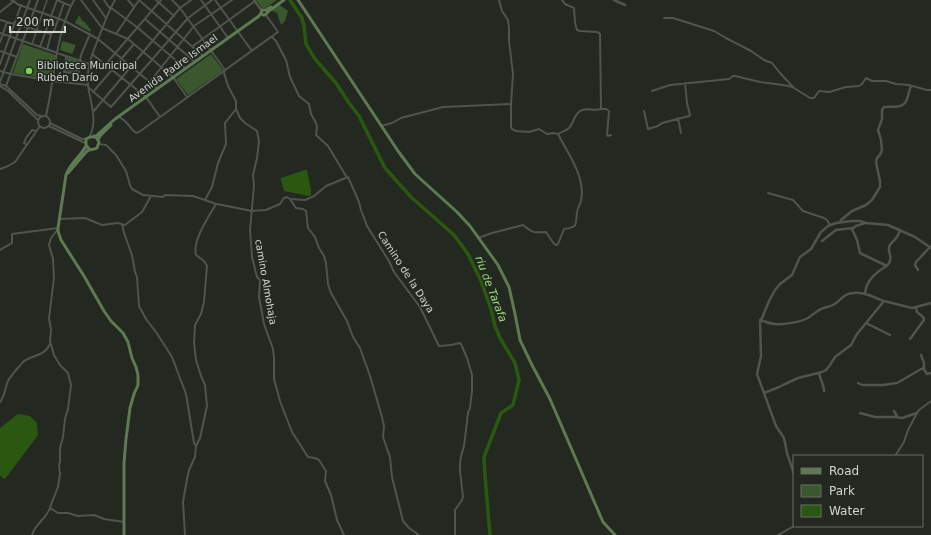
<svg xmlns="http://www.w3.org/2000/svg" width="931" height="535" font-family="'DejaVu Sans',sans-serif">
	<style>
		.green { fill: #3a572d }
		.water { fill: #2b5811 }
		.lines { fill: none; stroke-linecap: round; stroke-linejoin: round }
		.river { stroke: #2b5811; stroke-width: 3.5 }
		.pedestrian { stroke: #4f554c; stroke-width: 1.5 }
		.minor { stroke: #4f554c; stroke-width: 2 }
		.tertiary { stroke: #4f554c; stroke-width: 2.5 }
		.secondary { stroke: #5f7953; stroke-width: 3 }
		.poi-dot { fill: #7dd154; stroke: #232821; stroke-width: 1.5 }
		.labels { text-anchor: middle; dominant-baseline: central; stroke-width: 3; stroke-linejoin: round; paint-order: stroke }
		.poi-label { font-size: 10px; fill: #d1d4cf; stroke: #232821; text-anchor: start }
		.street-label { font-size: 10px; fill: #d1d4cf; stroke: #232821 }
		.water-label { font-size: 11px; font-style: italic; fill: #9cde7f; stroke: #232821 }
	</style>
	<rect width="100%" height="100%" fill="#232821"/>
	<path class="green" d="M 256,0 L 277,0 L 266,8 L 262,8 Z
		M 278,4 L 288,11 L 285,21 L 281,25 L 277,13 L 270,10 Z
		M 79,15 L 83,22 L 82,23 L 84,21 L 91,30 L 90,32 L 75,23 Z
		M 62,41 L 76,45 L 72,54 L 60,50 Z
		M 23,44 L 56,55 L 51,79 L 13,73 Z
		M 211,54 L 223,70 L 188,95 L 176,79 Z
		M 67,57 L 80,62 L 77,73 L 65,71 Z"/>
	<path class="water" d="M 305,170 L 307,170 L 311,191 L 311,195 L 309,196 L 284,191 L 281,180 L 281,178 Z
		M 18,414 L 30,416 L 37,423 L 38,435 L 5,479 L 0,476 L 0,428 Z"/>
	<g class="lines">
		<path class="river" d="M 290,0 L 302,18 L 304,26 L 306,44 L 315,59 L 336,83 L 349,103 L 359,116 L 385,168 L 411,197 L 454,235 L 468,254 L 481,281 L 491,309 L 495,326 L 500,338 L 515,363 L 519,380 L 513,405 L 501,413 L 484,457 L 485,476 L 490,535"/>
		<path class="pedestrian" d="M 32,44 L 47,0"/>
		<path class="minor" d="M 11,0 L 14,1 L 17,4 L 65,21 L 98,39 L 157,88
			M 57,0 L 71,6
			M 81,0 L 102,28 L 128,39 L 173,77 L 187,97
			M 93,0 L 106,18
			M 104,0 L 110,9
			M 128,0 L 134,7
			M 139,0 L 203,56
			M 156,0 L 174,16
			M 172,0 L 180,8 L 225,70 L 224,73 L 228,86 L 236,101 L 236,109 L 240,118 L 245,123 L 257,131 L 259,141 L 257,158 L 253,175 L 254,186 L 250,230 L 252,257 L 257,277 L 260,280 L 259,297 L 264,324 L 273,349 L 274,359 L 274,379 L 280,401 L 292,432 L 308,457 L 315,458 L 319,460 L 326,471 L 325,481 L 331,495 L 337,520 L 344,535
			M 201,0 L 228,38
			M 215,0 L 252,51
			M 110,7 L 138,28 L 185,68
			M 0,12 L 14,1
			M 664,18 L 673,18 L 714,31 L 726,38 L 751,51 L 764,60 L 772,63 L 780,73 L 794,88 L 810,98 L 814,98 L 819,91 L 829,92 L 846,87 L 859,86 L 862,84 L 866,78 L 872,81 L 886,81 L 896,84 L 909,85 L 927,90 L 931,90
			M 145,19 L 195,62
			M 0,20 L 51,34
			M 0,33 L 89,64
			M 116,34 L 139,0
			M 272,37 L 276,41 L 286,60 L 290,77 L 299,96 L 309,104 L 311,114 L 316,123 L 317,127 L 316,135 L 328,146 L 346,176 L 348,177 L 359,202 L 361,210 L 367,226 L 389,261 L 394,272 L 420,307 L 439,346 L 451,345 L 460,343 L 461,344 L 467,358 L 472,375 L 472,391 L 470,408 L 468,413 L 464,446 L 461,456 L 460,464 L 460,471 L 463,497 L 462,500 L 455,510 L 455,535
			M 0,42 L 7,22
			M 193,46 L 255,1
			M 40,47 L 57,0
			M 47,50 L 51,34 L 54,31 L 64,3
			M 0,51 L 17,57
			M 92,54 L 146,97 L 160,117 L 278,32 L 266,15
			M 66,57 L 64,72 L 78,74 L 81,61
			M 80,61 L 81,55 L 90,34
			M 0,64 L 21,5
			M 106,64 L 161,0
			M 0,71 L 11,74 L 53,81 L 88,85
			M 0,82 L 30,0
			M 0,84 L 6,86 L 37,115 L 42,116
			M 0,86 L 8,91 L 38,120
			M 6,86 L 38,0
			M 88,87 L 111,107 L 188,18 L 212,0
			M 652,91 L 670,85 L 729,79 L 733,76 L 735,76 L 760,82 L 783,85 L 793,87
			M 93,92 L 134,44
			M 141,93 L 194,26 L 232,0
			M 601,109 L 606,109 L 609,111 L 607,135 L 608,136 L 611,135
			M 644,111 L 648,129 L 658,126 L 662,123 L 689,116 L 690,115 L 687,103 L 685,83
			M 93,112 L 180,8 L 191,0
			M38 122a6 6 0 1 1 12 0a6 6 0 1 1-12 0Z
			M 46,116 C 55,78 55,35 74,0
			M 119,117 C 129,122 129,128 136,133 L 139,132 L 160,117
			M 678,118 L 681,133
			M 50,123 L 82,139 L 86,139
			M 49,126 L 85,143
			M 381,126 L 392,123 L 401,118 L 443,107 L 511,104
			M 558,134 C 561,132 566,131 569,128 C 574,123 574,113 582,110 C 588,108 594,111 601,109 L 600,34 L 599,33 L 597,32 L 580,31 L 577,30 L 575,23 L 574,8 L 565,4 L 562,0
			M 90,136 C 98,119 90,102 88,85 C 86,68 93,52 99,37 C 104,24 108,12 115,0
			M 99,144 L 106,145 L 116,155 L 126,171 L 130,185 L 132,189 L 143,195 L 163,197 L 165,195 L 193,196 L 205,200
			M 27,145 L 24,143 L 26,138 L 32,130 L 36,131
			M 0,169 L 8,166 L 15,162 L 40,126
			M 768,193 L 793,200 L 803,211 L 824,218 L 827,220 L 830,225
			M 290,199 L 305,200 L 314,196 L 326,186 L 348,177
			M 217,204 L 252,211 L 266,210 L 280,204 L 284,198 L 287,197 L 290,199 L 296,208 L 303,209 L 306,211 L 308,228 L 315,237 L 319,248 L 324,256 L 326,263 L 328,284 L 331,293 L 347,321 L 353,337 L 360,348 L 370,376 L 382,417 L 384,426 L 383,437 L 390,457 L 392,477 L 403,521 L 409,528 L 419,535
			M 59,219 L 85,218 L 102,225 L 118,223 L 125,225 L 142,212 L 151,196
			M 122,224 L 124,233 L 132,255 L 135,272 L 137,277 L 139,306 L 146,319 L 156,332 L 172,357 L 186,394 L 194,443 L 196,446
			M 58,229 L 51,238 L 49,245 L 53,259 L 54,278 L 49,318 L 51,330 L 50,341 L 54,355 L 60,365 L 68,373 L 71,385 L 68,409 L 65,419 L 63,437 L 60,448 L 60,461 L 59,466 L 60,474 L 58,487 L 52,502 L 50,508 L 58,513 L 68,513 L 78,516 L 94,515 L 104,519 L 124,522
			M 478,238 L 492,233 L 523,225 C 533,233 533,233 546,232 L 554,244 L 556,245 L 558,244 L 564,229 C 579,227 575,225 577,213 C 577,208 580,205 581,201 C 586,177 568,154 558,134 L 554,133 L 547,134 L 539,129 L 529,132 L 516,131 L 512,129 L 511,127 L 511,104 L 513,74 L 509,41 L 509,28 L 508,20 L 502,11 L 499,0
			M 0,250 L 12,243 L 12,234 L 58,228
			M 0,402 C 5,396 5,388 8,381 C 11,375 18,368 22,363 C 31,354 44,358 50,344
			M 895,456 L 904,442 L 908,430 L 917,413 L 919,410 L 931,401
			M 32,535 C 35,524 46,519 50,508
			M 185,535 L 183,502 L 187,479 L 189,470 L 195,457 L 196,446 L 200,438 L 207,406 L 205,385 L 201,376 L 196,360 L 194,343 L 195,325 L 201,314 L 204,302 L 207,266 L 204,261 L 196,255 C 192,241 209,216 216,204 L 205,200 L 212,187 L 218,163 L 226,144 L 225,123 L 236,109
			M 778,535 L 794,526"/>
		<path class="tertiary" d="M 254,0 L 262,11
			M 614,0 L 625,5
			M 840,222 L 841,220 L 852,211 L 866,205 L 872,200 L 880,187 L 880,181 L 876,162 L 877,158 L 880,155 L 882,150 L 881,140 L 878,130 L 882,119 L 882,110 L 884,107 C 893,106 904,109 907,99 C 909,94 909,90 911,86
			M 865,223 L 856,226 L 852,229 L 857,240 L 860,253 L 887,266
			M 822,241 L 836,230 L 853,228
			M 918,270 L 915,265 L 916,262 L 930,247
			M 865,293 C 866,283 871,277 879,271 C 883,268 887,267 889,263 C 893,257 888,253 889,248 C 889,243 894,242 896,238 C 898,236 899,233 900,230
			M 760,320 C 764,321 771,324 775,324 C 784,325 800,322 808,318 C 813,315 816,311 821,309 C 825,307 829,307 833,305 C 841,301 843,293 854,293 C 864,292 874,297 883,301
			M 866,323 L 890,335
			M 910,339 L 924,320 L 923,317 L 917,312 L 916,307
			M 921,355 L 924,363 L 924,368
			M 819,373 C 820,379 824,385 824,391
			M 858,383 L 862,385 L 883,385 L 897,383 L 923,368 L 927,374 L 931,373
			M 764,393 L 779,387 L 783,385 L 798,378 L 822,372 L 826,370 L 830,365 L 835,357 L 851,345 L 857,334 L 884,301 L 912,308 L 931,303
			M 894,411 L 897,416
			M 860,413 L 875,417 L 895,417 L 902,418 L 917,413
			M 794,474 L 787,453 L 784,438 L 776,426 L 757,374 L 761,356 L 760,323 L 769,301 L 775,290 L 780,284 L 792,275 L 800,257 L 811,249 L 821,232 L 828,226 L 836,223 L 852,221 L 860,221 L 866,223 L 888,225 L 915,237 L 931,248"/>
		<path class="secondary" d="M 298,0 L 398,151 L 415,174 L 457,212 L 470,226 L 498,265 L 509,287 L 515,314 L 520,340 L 532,365 L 550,399 L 603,522 L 615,535
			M 261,13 L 263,15 L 265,15 L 270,10 L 284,0
			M 261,13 L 262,10 L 266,10 L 271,7
			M 94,136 L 96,136 L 115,119 L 259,16 L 261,13
			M 98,140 L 100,136 L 111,125
			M 86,146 C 80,157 70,163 66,175 L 58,228 L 58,231 L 61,240 L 84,276 L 104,311 L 111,321 L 123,333 L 128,342 L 132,358 L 136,367 L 138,375 L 138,385 L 134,394 L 130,408 L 126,439 L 124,463 L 124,535
			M 68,173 L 87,151 C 90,149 93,150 97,148 L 99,142 L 96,137 L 90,137 L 86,139 L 86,145 L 89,149"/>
	</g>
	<circle class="poi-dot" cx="29" cy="71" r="4"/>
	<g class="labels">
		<g class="poi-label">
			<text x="37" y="65">Biblioteca Municipal<tspan x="37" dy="12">Rubén Darío</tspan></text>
		</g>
		<g class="street-label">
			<text transform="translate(173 68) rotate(-36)">Avenida Padre Ismael</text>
			<text transform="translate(406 272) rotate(57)">Camino de la Daya</text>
			<text transform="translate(266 282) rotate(80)">camino Almohaja</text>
		</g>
		<g class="water-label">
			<text transform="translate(491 289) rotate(69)">riu de Tarafa</text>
		</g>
	</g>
	<rect x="793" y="455" width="130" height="72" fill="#232821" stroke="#696d67"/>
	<rect x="801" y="468" width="20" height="6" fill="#5f7953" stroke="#696d67"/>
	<text x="829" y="475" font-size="12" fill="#d1d4cf">Road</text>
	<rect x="801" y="485" width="20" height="12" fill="#3a572d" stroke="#696d67"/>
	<text x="829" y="495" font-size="12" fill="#d1d4cf">Park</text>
	<rect x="801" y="505" width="20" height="12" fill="#2b5811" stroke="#696d67"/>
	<text x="829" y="515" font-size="12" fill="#d1d4cf">Water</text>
	<path d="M10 26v6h55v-6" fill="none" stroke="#d1d4cf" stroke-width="2"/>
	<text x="16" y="26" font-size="12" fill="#d1d4cf" stroke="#232821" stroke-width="3" paint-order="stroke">200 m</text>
</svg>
